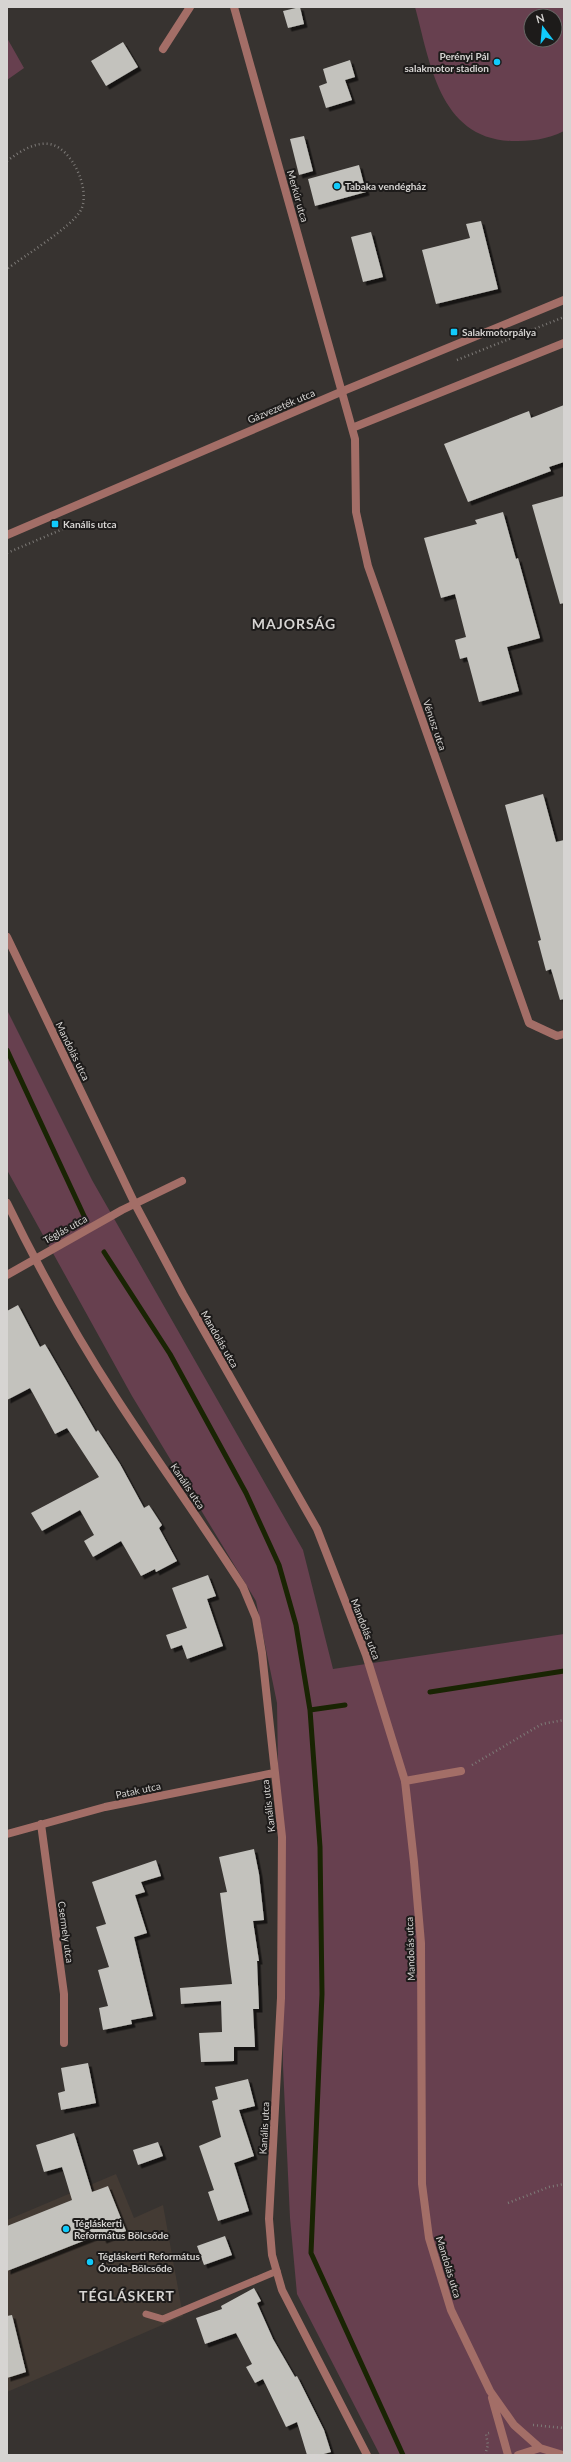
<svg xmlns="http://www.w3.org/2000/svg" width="571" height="2462" font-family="Lato,sans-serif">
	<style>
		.built { fill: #443b34 }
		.green { fill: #67404f; fill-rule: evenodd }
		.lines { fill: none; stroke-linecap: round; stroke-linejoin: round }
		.stream { stroke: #192403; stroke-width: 5 }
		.building { fill: #c3c2bd; filter: url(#shadow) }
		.path { stroke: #7e7b78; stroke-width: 2.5; stroke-dasharray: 1 3; stroke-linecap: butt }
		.service { stroke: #a36e67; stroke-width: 7 }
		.minor { stroke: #a36e67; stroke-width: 8 }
		.tertiary { stroke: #a36e67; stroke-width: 8 }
		.poi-dot { fill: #11cafb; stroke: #1d1b1a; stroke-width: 1.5 }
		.labels { text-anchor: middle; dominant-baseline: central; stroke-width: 4; stroke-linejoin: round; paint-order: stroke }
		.poi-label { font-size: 10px; font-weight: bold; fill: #d6d4d2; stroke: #1d1b1a; text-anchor: start }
		.street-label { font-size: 10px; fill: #d6d4d2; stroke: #1d1b1a }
		.district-label { font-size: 14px; font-weight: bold; letter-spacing: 1px; fill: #d6d4d2; stroke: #1d1b1a }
	</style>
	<defs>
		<filter id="shadow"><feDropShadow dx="3.5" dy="3.5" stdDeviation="0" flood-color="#0009"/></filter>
	</defs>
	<rect width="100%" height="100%" fill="#373330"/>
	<path class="built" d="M 116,2174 L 134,2218 L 163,2205 L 183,2316 L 7,2392 L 7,2220 Z"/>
	<path class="green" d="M 415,7 L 564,7 L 564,131 C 547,140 530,141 511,141 C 439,138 430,62 415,7 ZM 531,16 L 555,16 L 555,40 L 531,40 Z
		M 7,38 L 24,68 L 7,80 Z
		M 7,1010 L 92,1180 L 303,1550 L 333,1669 L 564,1634 L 564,2455 L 380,2455 L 297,2294 L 290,2218 L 283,2066 L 277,1703 L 256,1601 L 132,1396 L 7,1170 Z"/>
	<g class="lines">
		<path class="stream" d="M 7,1050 L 85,1218
			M 104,1252 L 170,1354 L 246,1493 L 279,1565 L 296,1625 L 310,1710
			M 430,1692 L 564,1671
			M 345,1705 L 310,1710 L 320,1847 L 322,1994 L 311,2253 L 403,2455"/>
	</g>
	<path class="building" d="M 300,7 L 304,24 L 288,28 L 283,11 Z
		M 123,42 L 138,67 L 106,86 L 91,61 Z
		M 350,60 L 355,77 L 345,80 L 352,100 L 326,108 L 319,86 L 327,83 L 323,69 Z
		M 304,136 L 313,171 L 299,175 L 290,139 Z
		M 359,165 L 366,192 L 315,206 L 308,179 Z
		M 481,221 L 498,289 L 436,304 L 422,250 L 470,238 L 466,224 Z
		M 371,232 L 383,277 L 363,282 L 351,237 Z
		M 564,405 L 564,462 L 549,467 L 551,471 L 468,502 L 444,444 L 529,411 L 531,418 Z
		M 564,496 L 564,603 L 560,604 L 532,505 Z
		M 503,512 L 516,559 L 518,558 L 540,638 L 507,647 L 519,691 L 479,702 L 467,657 L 460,659 L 455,640 L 466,637 L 455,594 L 441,598 L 424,538 L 477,524 L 475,520 Z
		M 543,794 L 556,842 L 564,840 L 564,999 L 560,1000 L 551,969 L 546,971 L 538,941 L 541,940 L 505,805 Z
		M 18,1305 L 40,1347 L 45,1344 L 96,1432 L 98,1430 L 120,1464 L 144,1508 L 149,1505 L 162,1525 L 159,1528 L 177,1561 L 156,1572 L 155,1569 L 141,1576 L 121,1541 L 93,1557 L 84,1541 L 94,1535 L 80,1510 L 42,1531 L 31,1513 L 99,1477 L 67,1428 L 55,1434 L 30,1388 L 7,1400 L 7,1311 Z
		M 208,1575 L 216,1596 L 207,1599 L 223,1646 L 187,1659 L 182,1645 L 171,1649 L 166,1635 L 187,1628 L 172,1588 Z
		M 254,1849 L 259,1874 L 264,1920 L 253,1921 L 259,1961 L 257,1961 L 259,2009 L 253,2009 L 255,2047 L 234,2047 L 234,2061 L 201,2062 L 199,2033 L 222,2032 L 221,2001 L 181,2004 L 180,1988 L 232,1984 L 220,1893 L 227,1892 L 219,1857 Z
		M 156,1860 L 161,1876 L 141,1882 L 145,1892 L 135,1895 L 147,1933 L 134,1937 L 153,2016 L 131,2020 L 132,2024 L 103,2030 L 99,2008 L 108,2006 L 98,1970 L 109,1967 L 96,1927 L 106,1924 L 92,1882 Z
		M 88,2063 L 96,2103 L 61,2110 L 58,2093 L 65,2091 L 61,2068 Z
		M 248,2079 L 255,2106 L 239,2110 L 254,2156 L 234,2163 L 249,2211 L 218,2221 L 208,2192 L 214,2190 L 199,2146 L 221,2137 L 212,2101 L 218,2099 L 215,2087 Z
		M 74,2133 L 92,2192 L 108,2186 L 126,2231 L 103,2240 L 101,2234 L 7,2271 L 7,2226 L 72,2200 L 62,2167 L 44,2172 L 36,2145 Z
		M 158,2142 L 163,2156 L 138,2165 L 133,2150 Z
		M 225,2236 L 232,2255 L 204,2265 L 197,2246 Z
		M 254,2288 L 261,2301 L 257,2303 L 273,2339 L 295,2377 L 297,2376 L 324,2430 L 331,2452 L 320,2455 L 307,2455 L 297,2422 L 286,2427 L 263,2379 L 255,2383 L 246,2367 L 252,2364 L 236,2333 L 205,2344 L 196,2318 L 222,2309 L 221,2306 Z
		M 12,2315 L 26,2372 L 7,2378 L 7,2316 Z"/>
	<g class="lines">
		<path class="path" d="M 7,161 C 19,152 34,142 49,144 C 72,147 91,190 81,210 C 72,227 24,256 7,269
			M 457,360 L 564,317
			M 7,553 L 70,526 L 69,521
			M 472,1765 L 542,1724 L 564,1720
			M 508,2203 L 549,2187 L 564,2184
			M 533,2425 L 564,2428
			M 485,2455 L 488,2445 L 486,2434 L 489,2433"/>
		<path class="service" d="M 146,2314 L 163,2319 L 277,2271"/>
		<path class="minor" d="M 234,7 L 355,439 L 356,512 L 368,566 L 529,1023 L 557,1036 L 564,1034
			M 163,49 L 190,7
			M 352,428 L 564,343
			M 7,1203 C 40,1271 76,1336 117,1399 C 158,1462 202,1523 243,1587 L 256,1618 L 262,1653 L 282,1837 L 281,1998 L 269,2219 L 272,2255 L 282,2290 L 367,2455
			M 7,1275 L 122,1210 L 182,1181
			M 405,1781 L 461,1771
			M 41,1824 L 64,1994 L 64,2043
			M 7,1834 L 105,1807 L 274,1773"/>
		<path class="tertiary" d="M 7,535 L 343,391 L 564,300
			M 7,937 L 135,1204 L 183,1294 L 317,1529 L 366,1655 L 405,1781 L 414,1862 L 421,1943 L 422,2184 L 429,2238 L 451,2310 L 490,2391 L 514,2425 L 540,2448
			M 492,2398 L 508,2455
			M 518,2455 L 540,2448 L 563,2455"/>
	</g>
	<g class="poi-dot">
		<circle cx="497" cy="62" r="4"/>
		<circle cx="337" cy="186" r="4"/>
		<rect x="450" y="328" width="8" height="8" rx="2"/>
		<rect x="51" y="520" width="8" height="8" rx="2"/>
		<circle cx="66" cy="2229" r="4"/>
		<circle cx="90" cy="2262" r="4"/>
	</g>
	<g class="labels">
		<g class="poi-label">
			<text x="489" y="56" text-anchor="end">Perényi Pál<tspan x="489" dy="12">salakmotor stadion</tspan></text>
			<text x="345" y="186">Tabaka vendégház</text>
			<text x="462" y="332">Salakmotorpálya</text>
			<text x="63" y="524">Kanális utca</text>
			<text x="74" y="2223">Tégláskerti<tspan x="74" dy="12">Református Bölcsőde</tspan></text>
			<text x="98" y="2256">Tégláskerti Református<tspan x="98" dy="12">Óvoda-Bölcsőde</tspan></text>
		</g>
		<g class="street-label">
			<text transform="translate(298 196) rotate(74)">Merkúr utca</text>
			<text transform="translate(281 406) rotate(-23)">Gázvezeték utca</text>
			<text transform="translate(435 725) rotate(71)">Vénusz utca</text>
			<text transform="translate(73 1051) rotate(64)">Mandolás utca</text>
			<text transform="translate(65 1229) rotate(-29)">Téglás utca</text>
			<text transform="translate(220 1339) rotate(60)">Mandolás utca</text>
			<text transform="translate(188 1486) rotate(56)">Kanális utca</text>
			<text transform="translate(366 1629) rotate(69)">Mandolás utca</text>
			<text transform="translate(138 1790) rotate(-12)">Patak utca</text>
			<text transform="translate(268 1806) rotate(-97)">Kanális utca</text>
			<text transform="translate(66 1932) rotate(82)">Csermely utca</text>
			<text transform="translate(410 1949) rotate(-92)">Mandolás utca</text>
			<text transform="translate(264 2128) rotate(-87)">Kanális utca</text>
			<text transform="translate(449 2267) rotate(73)">Mandolás utca</text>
		</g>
		<g class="district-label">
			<text x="294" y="623">MAJORSÁG</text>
			<text x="127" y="2295">TÉGLÁSKERT</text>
		</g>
	</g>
	<rect width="571" height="2462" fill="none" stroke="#d6d4d2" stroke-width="16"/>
	<g transform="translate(543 28) rotate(344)"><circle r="19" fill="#1d1b1a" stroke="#676564"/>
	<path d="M0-3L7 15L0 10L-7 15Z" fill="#11cafb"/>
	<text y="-6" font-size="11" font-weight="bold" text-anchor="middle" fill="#d6d4d2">N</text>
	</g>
</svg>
